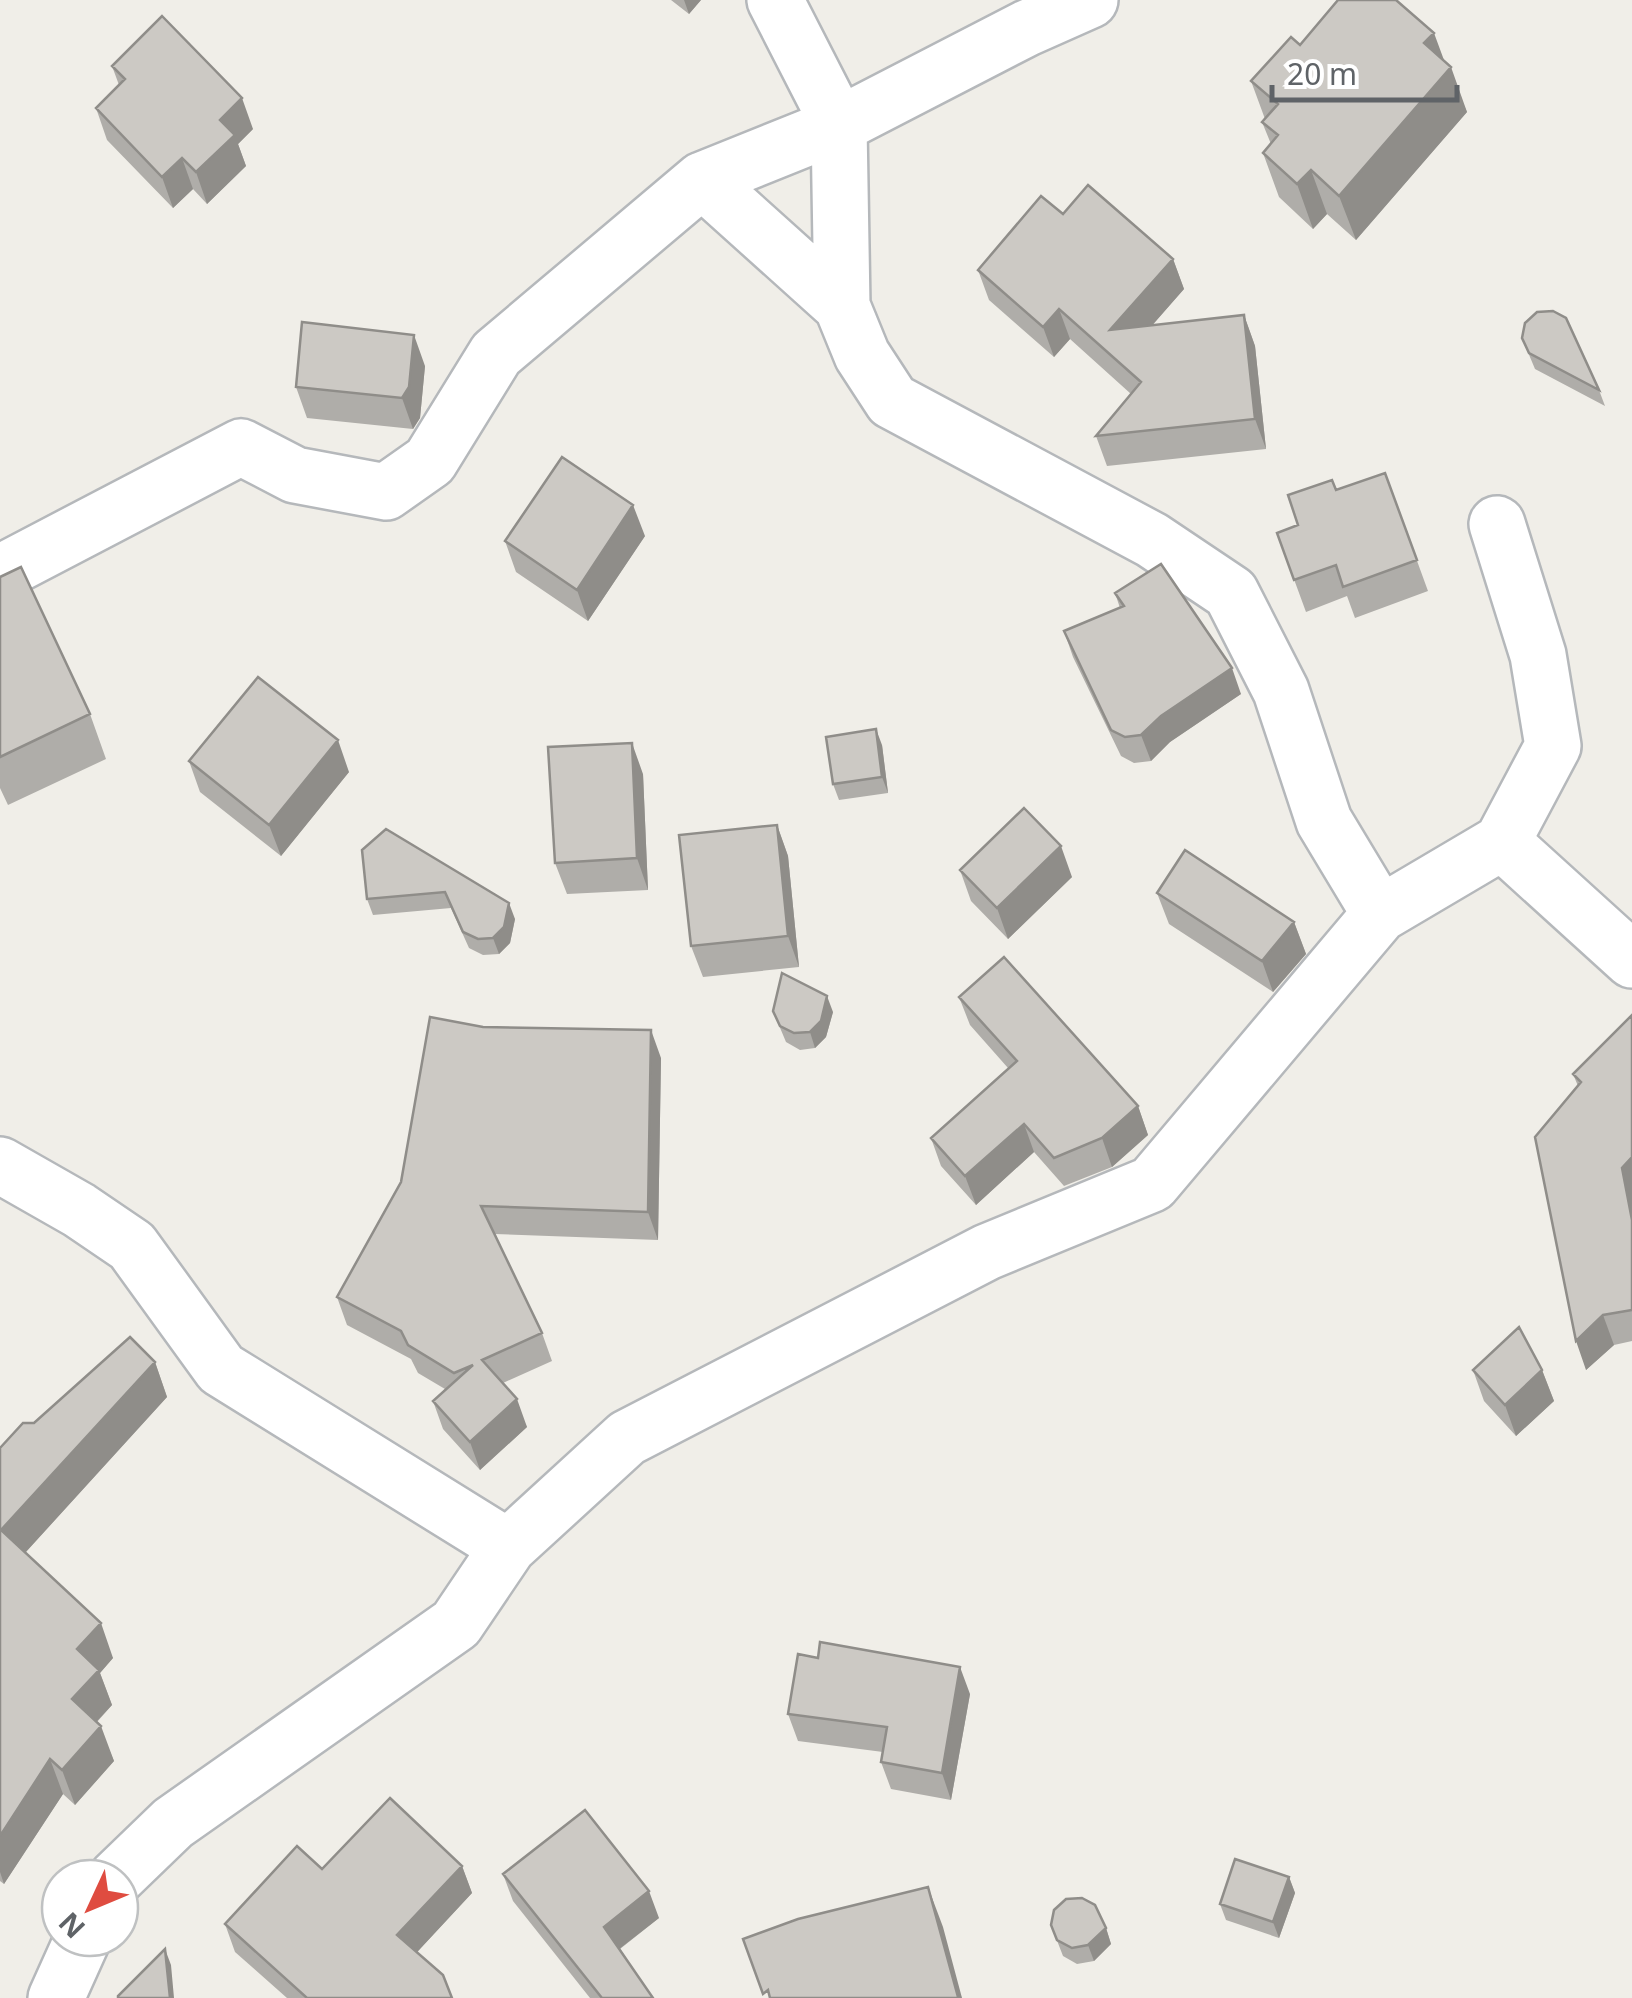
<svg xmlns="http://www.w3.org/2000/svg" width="1632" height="1998" font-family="'Noto Sans',sans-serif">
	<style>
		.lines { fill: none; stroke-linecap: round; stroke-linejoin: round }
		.minor-casing { stroke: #b5b8bb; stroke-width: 60 }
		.minor { stroke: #fff; stroke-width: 55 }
		.wall { fill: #afada9 }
		.shaded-wall { fill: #8f8d89 }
		.building { fill: #ccc9c4; stroke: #8f8d89; stroke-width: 2.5 }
	</style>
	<rect width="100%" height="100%" fill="#f0eee8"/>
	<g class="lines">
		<g class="minor-casing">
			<path id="minor" d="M 1090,0 L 1027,28 L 839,125 L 842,306 L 862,355 L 892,401 L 1152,540 L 1231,593 L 1281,691 L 1324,821 L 1380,914 L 1502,842 L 1632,960
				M 702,180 L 839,125 L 775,0
				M 1497,524 L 1538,655 L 1553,746 L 1502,842
				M 0,573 L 241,447 L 295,475 L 386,492 L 430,461 L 496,354 L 702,180 L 842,306
				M 0,1165 L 79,1210 L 132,1246 L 221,1369 L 508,1547
				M 116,1878 L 173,1823 L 456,1624 L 508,1547 L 627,1438 L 987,1252 L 1152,1184 L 1380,914
				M 56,1998 L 83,1938"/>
		</g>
		<use href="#minor" class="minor"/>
	</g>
	<path class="wall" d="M 671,0 L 701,0 L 689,14 Z
		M 1300,45 L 1444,61 L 1467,112 L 1356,240 L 1327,214 L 1313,229 L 1279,197 L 1263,153 L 1271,144 L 1262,122 L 1265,119 L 1251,81 Z
		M 112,66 L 253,129 L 238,144 L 246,166 L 207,204 L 193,189 L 173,208 L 107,140 L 96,108 L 119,85 Z
		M 1063,214 L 1173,259 L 1184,289 L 1152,325 L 1244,315 L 1255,346 L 1266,449 L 1107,466 L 1096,436 L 1131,394 L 1070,339 L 1054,357 L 989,300 L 978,270 Z
		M 1522,338 L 1599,390 L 1605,406 L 1535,369 Z
		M 425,366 L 420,418 L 413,429 L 307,418 L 296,387 Z
		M 1385,473 L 1428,591 L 1355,618 L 1347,596 L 1306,612 L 1277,533 L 1298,525 L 1336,490 Z
		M 645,536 L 588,621 L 516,572 L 505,541 Z
		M 0,577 L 90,714 L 106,759 L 8,805 L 0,788 Z
		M 1115,593 L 1241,694 L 1170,742 L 1151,761 L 1134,763 L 1121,756 L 1073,657 L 1064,631 L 1120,608 Z
		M 882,745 L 888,793 L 839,800 L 833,784 Z
		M 189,761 L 349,772 L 281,856 L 200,792 Z
		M 643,774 L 648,890 L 567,894 L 555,863 Z
		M 777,825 L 788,856 L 799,967 L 703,977 L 691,946 Z
		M 362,850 L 515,919 L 510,943 L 499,954 L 483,955 L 469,948 L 451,908 L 373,915 L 367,899 Z
		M 960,870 L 1072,877 L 1008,939 L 971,901 Z
		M 1157,893 L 1294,922 L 1306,954 L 1273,992 L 1169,924 Z
		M 959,997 L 1138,1106 L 1148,1135 L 1112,1167 L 1064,1186 L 1034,1152 L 976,1205 L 941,1166 L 931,1138 L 1008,1068 L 970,1025 Z
		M 773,1011 L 833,1012 L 826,1037 L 815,1048 L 800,1050 L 786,1042 Z
		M 1632,1015 L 1632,1341 L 1614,1345 L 1586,1370 L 1578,1086 L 1573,1074 Z
		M 661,1058 L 658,1240 L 495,1234 L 542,1333 L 552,1361 L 503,1383 L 527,1427 L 480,1470 L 443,1429 L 433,1401 L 445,1389 L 418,1373 L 411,1359 L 347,1325 L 337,1297 Z
		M 155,1362 L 167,1397 L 25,1553 L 113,1658 L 100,1673 L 112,1705 L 97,1722 L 114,1761 L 75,1805 L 63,1794 L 4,1884 L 0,1881 L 0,1448 L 34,1423 Z
		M 1473,1370 L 1542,1370 L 1554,1401 L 1516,1436 L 1484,1401 Z
		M 970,1694 L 951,1800 L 891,1789 L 881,1762 L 883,1752 L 798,1741 L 788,1714 Z
		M 462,1866 L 472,1893 L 417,1952 L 452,1998 L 287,1998 L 235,1952 L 225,1924 L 322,1869 Z
		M 503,1874 L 659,1918 L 620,1949 L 653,1998 L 590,1998 L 513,1901 Z
		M 1289,1877 L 1295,1893 L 1279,1938 L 1226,1920 L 1220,1904 Z
		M 1051,1925 L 1106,1928 L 1111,1944 L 1094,1961 L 1077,1964 L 1063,1956 Z"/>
	<path class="shaded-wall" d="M 684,0 L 701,0 L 689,14 Z
		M 1434,33 L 1448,71 L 1451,67 L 1467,112 L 1356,240 L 1339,196 L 1424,43 Z
		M 242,98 L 253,129 L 238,144 L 246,166 L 207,204 L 196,172 L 220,120 Z
		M 182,158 L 193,189 L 173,208 L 162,177 Z
		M 1311,170 L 1327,214 L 1313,229 L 1297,184 Z
		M 1173,259 L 1184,289 L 1122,360 L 1110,330 Z
		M 1059,309 L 1070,339 L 1054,357 L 1043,327 Z
		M 1244,315 L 1255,346 L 1266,449 L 1255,419 Z
		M 414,335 L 425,366 L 420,418 L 413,429 L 402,398 Z
		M 633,505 L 645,536 L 588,621 L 577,590 Z
		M 1232,668 L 1241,694 L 1170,742 L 1151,761 L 1141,735 L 1161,716 Z
		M 876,729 L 882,745 L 888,793 L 882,777 Z
		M 338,740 L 349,772 L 281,856 L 269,825 Z
		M 632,743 L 643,774 L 648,890 L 637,858 Z
		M 777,825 L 788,856 L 799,967 L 788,936 Z
		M 1061,846 L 1072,877 L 1008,939 L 997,908 Z
		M 509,903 L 515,919 L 510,943 L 499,954 L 493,938 Z
		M 1294,922 L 1306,954 L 1273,992 L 1262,961 Z
		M 827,996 L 833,1012 L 826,1037 L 815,1048 L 810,1032 Z
		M 651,1030 L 661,1058 L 658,1240 L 648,1212 Z
		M 1138,1106 L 1148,1135 L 1112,1167 L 1102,1138 Z
		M 1024,1124 L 1034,1152 L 976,1205 L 965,1176 Z
		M 1632,1157 L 1632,1220 L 1622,1168 Z
		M 1603,1315 L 1614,1345 L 1586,1370 L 1576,1341 Z
		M 155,1362 L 167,1397 L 14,1565 L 1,1530 Z
		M 1542,1370 L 1554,1401 L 1516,1436 L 1505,1405 Z
		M 517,1399 L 527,1427 L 480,1470 L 470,1442 Z
		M 101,1623 L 113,1658 L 100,1673 L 112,1705 L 85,1734 L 72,1699 L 77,1649 Z
		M 960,1667 L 970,1694 L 951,1800 L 942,1773 Z
		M 101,1726 L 114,1761 L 75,1805 L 62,1770 Z
		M 50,1759 L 63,1794 L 4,1884 L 0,1872 L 0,1836 Z
		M 462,1866 L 472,1893 L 407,1963 L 397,1935 Z
		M 1289,1877 L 1295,1893 L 1279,1938 L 1273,1922 Z
		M 928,1887 L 943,1927 L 962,1998 L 958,1998 Z
		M 649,1891 L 659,1918 L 614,1953 L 604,1927 Z
		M 1106,1928 L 1111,1944 L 1094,1961 L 1088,1945 Z
		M 165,1949 L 171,1965 L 174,1998 L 170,1998 Z"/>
	<path class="building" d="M 1338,0 L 1396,0 L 1434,33 L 1424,43 L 1451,67 L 1339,196 L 1311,170 L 1297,184 L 1263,153 L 1278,135 L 1262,122 L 1278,104 L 1251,81 L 1291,37 L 1300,45 Z
		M 162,16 L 242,98 L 220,120 L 235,135 L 196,172 L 182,158 L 162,177 L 96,108 L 125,79 L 112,66 Z
		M 1088,185 L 1173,259 L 1110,330 L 1244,315 L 1255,419 L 1096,436 L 1141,382 L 1059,309 L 1043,327 L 978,270 L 1041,196 L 1063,214 Z
		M 1553,311 L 1566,318 L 1599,390 L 1529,353 L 1522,338 L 1525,323 L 1537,312 Z
		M 302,322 L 414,335 L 409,387 L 402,398 L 296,387 Z
		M 562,457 L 633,505 L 577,590 L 505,541 Z
		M 1385,473 L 1417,560 L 1343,587 L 1336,565 L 1294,580 L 1277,533 L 1298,525 L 1288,495 L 1332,480 L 1336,490 Z
		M 1161,564 L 1232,668 L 1161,716 L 1141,735 L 1125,737 L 1111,730 L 1064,631 L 1124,606 L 1115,593 Z
		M 21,567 L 90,714 L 0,757 L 0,577 Z
		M 258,677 L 338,740 L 269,825 L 189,761 Z
		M 876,729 L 882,777 L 833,784 L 826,737 Z
		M 632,743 L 637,858 L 555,863 L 548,747 Z
		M 1024,808 L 1061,846 L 997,908 L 960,870 Z
		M 777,825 L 788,936 L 691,946 L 679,835 Z
		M 386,829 L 509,903 L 504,927 L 493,938 L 478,939 L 463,932 L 445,892 L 367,899 L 362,850 Z
		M 1185,850 L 1294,922 L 1262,961 L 1157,893 Z
		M 1004,957 L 1138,1106 L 1102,1138 L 1054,1158 L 1024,1124 L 965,1176 L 931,1138 L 1017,1061 L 959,997 Z
		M 782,973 L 827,996 L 821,1021 L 810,1032 L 794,1033 L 780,1026 L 773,1011 Z
		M 1632,1015 L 1632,1157 L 1622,1168 L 1632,1220 L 1632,1310 L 1603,1315 L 1576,1341 L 1535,1137 L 1581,1082 L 1573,1074 Z
		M 430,1017 L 483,1027 L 651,1030 L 648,1212 L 481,1206 L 542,1333 L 482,1360 L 517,1399 L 470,1442 L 433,1401 L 473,1365 L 454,1373 L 408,1345 L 401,1331 L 337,1297 L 401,1182 Z
		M 1519,1327 L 1542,1370 L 1505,1405 L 1473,1370 Z
		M 130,1337 L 155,1362 L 1,1530 L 101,1623 L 77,1649 L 99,1670 L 72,1699 L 101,1726 L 62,1770 L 50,1759 L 0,1836 L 0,1448 L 23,1423 L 34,1423 Z
		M 820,1642 L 960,1667 L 942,1773 L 881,1762 L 887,1727 L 788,1714 L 798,1654 L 818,1658 Z
		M 390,1798 L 462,1866 L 397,1935 L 443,1975 L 452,1998 L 307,1998 L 225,1924 L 297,1846 L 322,1869 Z
		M 585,1810 L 649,1891 L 604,1927 L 653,1998 L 602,1998 L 503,1874 Z
		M 1235,1859 L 1289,1877 L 1273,1922 L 1220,1904 Z
		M 928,1887 L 958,1997 L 961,1998 L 770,1998 L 768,1990 L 763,1994 L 743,1939 L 798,1919 Z
		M 1082,1898 L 1095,1905 L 1106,1928 L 1088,1945 L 1072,1948 L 1057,1940 L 1051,1925 L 1054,1910 L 1066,1899 Z
		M 165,1949 L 170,1998 L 118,1998 L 118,1996 Z"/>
	<g transform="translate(90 1908) rotate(226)"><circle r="48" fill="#ffffff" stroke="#bfc1c2" stroke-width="2.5"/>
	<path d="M0-8L18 38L0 25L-18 38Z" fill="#df4c40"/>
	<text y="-15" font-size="28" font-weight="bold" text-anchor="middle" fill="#5f6367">N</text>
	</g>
	<path d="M1272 85v15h185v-15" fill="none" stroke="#5f6367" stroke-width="5"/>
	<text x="1287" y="85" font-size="30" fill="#5f6367" stroke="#ffffff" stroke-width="8" paint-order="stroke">20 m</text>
</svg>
